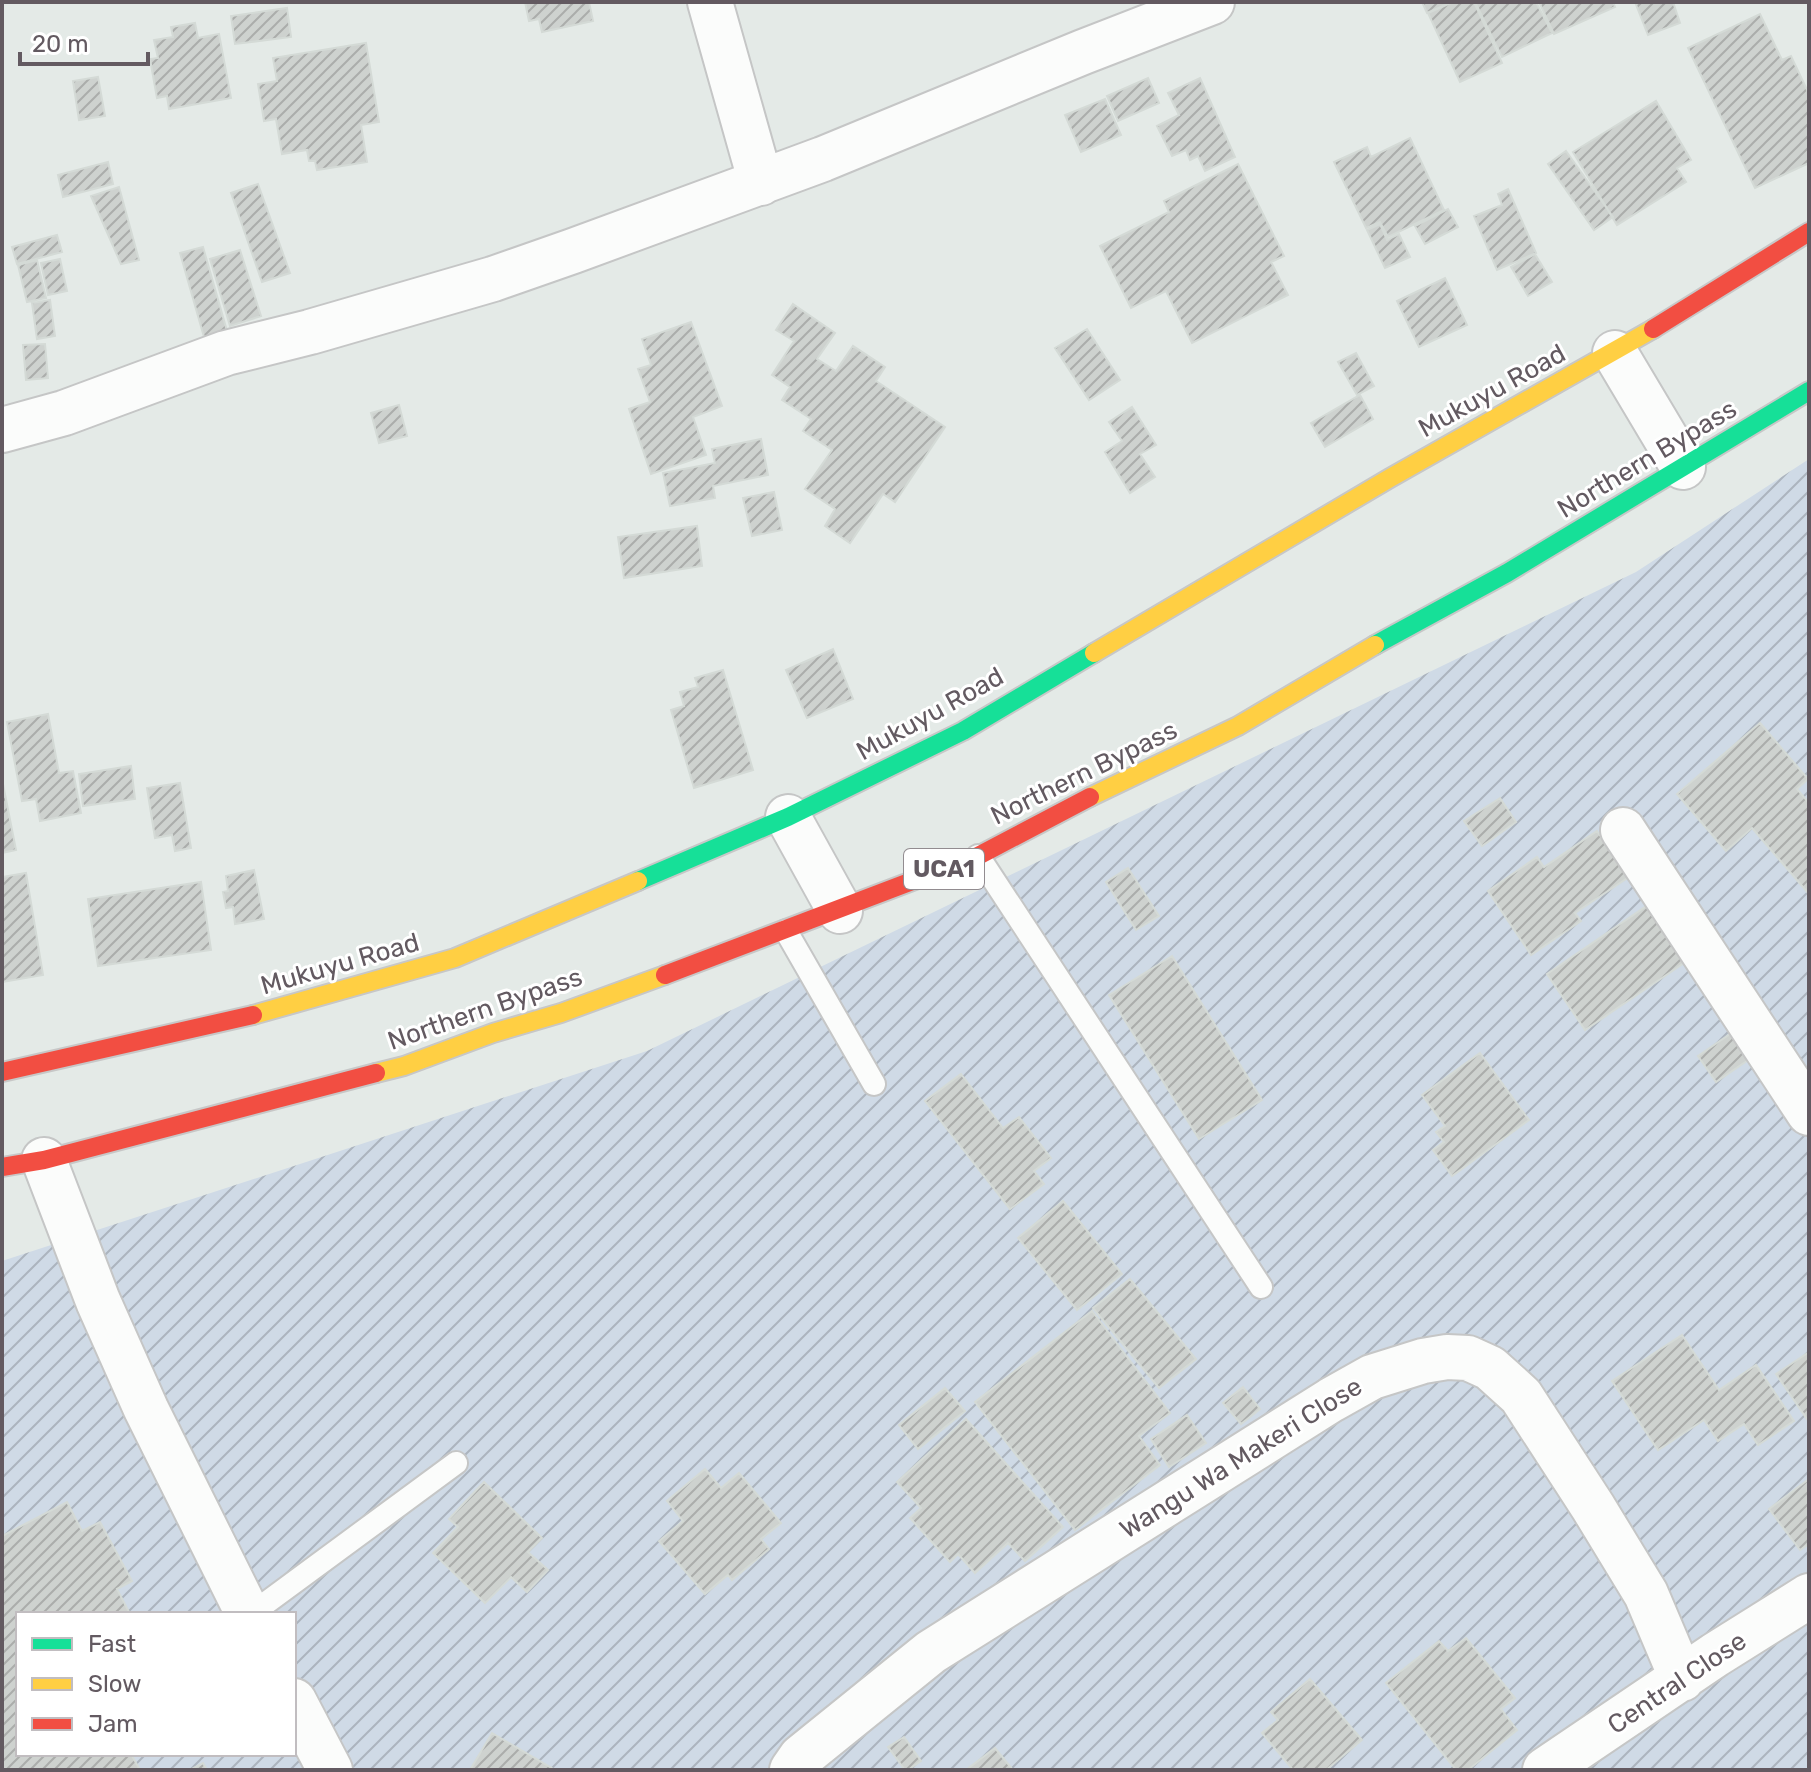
<svg xmlns="http://www.w3.org/2000/svg" width="1811" height="1772" font-family="Rubik,sans-serif">
	<style>
		.garden { fill: url(#garden-furrows); fill-rule: evenodd }
		.building { fill: url(#building-hatch); stroke: #d4dad6; stroke-width: 2 }
		.lines { fill: none; stroke-linecap: round; stroke-linejoin: round }
		.lane-casing { stroke: #c5c6c6; stroke-width: 26 }
		.street-casing { stroke: #c5c6c6; stroke-width: 48 }
		.fast-casing { stroke: #c7c7c7; stroke-width: 22 }
		.slow-casing { stroke: #c7c7c7; stroke-width: 22 }
		.jam-casing { stroke: #c7c7c7; stroke-width: 22 }
		.lane { stroke: #fbfcfb; stroke-width: 22 }
		.street { stroke: #fbfcfb; stroke-width: 44 }
		.fast { stroke: #16e098; stroke-width: 18 }
		.slow { stroke: #ffcf43; stroke-width: 18 }
		.jam { stroke: #f24e42; stroke-width: 18 }
		.labels { text-anchor: middle; dominant-baseline: central; stroke-width: 6; stroke-linejoin: round; paint-order: stroke }
		.shield { fill: #fff; stroke: #928c90; stroke-width: 2 }
		.shield-label { font-size: 24px; font-weight: bold; fill: #635a61 }
		.street-label { font-size: 26px; fill: #635a61; stroke: #fff }
	</style>
	<defs>
		<pattern id="garden-furrows" width="10" height="10" patternUnits="userSpaceOnUse" patternTransform="scale(2)"><rect width="10" height="10" fill="#cfdae6"/><path d="M-1 1l2-2M0 10L10 0M9 11l2-2" fill="none" stroke="#acb4be"/></pattern>
		<pattern id="building-hatch" width="6" height="6" patternUnits="userSpaceOnUse" patternTransform="scale(2)"><rect width="6" height="6" fill="#ced2cf"/><path d="M-1 1l2-2M0 6l6-6M5 7l2-2" fill="none" stroke="#abadab"/></pattern>
	</defs>
	<rect width="100%" height="100%" fill="#e4eae7"/>
	<path class="garden" d="M 1809,459 L 1809,1770 L 2,1770 L 2,1261 L 647,1051 L 1636,572 ZM 18,1614 L 294,1614 L 294,1754 L 18,1754 Z"/>
	<path class="building" d="M 525,2 L 589,2 L 593,21 L 542,32 L 539,19 L 529,21 Z
		M 1422,2 L 1452,2 L 1427,13 Z
		M 1453,2 L 1474,2 L 1502,63 L 1460,82 L 1428,13 Z
		M 1475,2 L 1536,2 L 1552,33 L 1502,57 Z
		M 1539,2 L 1613,2 L 1615,7 L 1554,34 Z
		M 1635,2 L 1673,2 L 1680,23 L 1648,35 Z
		M 287,8 L 291,37 L 235,44 L 231,16 Z
		M 1760,14 L 1782,60 L 1791,56 L 1809,94 L 1809,163 L 1755,188 L 1688,48 Z
		M 195,23 L 198,38 L 219,34 L 231,98 L 169,109 L 167,96 L 157,98 L 150,59 L 158,58 L 154,40 L 173,37 L 171,27 Z
		M 366,43 L 379,122 L 361,125 L 367,162 L 317,170 L 315,161 L 309,161 L 307,150 L 282,154 L 276,119 L 264,121 L 258,84 L 277,81 L 273,58 Z
		M 98,77 L 105,116 L 79,120 L 73,81 Z
		M 1148,78 L 1159,103 L 1118,121 L 1107,96 Z
		M 1200,78 L 1235,157 L 1205,171 L 1198,156 L 1190,160 L 1186,150 L 1172,156 L 1157,126 L 1179,115 L 1168,93 Z
		M 1105,99 L 1121,135 L 1081,152 L 1065,115 Z
		M 1656,101 L 1691,160 L 1677,168 L 1686,182 L 1617,225 L 1573,152 Z
		M 1410,138 L 1444,210 L 1388,237 L 1380,222 L 1366,228 L 1334,162 L 1367,147 L 1371,157 Z
		M 1566,151 L 1613,217 L 1594,230 L 1548,164 Z
		M 108,162 L 113,184 L 63,197 L 58,175 Z
		M 1238,164 L 1284,256 L 1271,262 L 1288,295 L 1192,343 L 1166,291 L 1131,308 L 1100,246 L 1169,212 L 1164,201 Z
		M 258,184 L 290,273 L 262,282 L 231,193 Z
		M 119,187 L 139,260 L 121,264 L 91,196 Z
		M 1508,189 L 1536,253 L 1497,270 L 1474,216 L 1502,205 L 1498,194 Z
		M 1448,209 L 1458,227 L 1425,244 L 1415,226 Z
		M 1380,224 L 1387,240 L 1399,234 L 1410,257 L 1385,268 L 1367,230 Z
		M 57,235 L 62,252 L 17,264 L 12,247 Z
		M 203,247 L 229,338 L 206,344 L 180,253 Z
		M 240,250 L 261,316 L 230,326 L 210,259 Z
		M 1535,254 L 1552,282 L 1528,296 L 1511,267 Z
		M 60,259 L 67,291 L 48,295 L 41,263 Z
		M 37,260 L 46,298 L 27,302 L 18,265 Z
		M 1445,278 L 1467,325 L 1419,347 L 1397,301 Z
		M 50,300 L 55,336 L 37,339 L 32,303 Z
		M 793,304 L 835,333 L 817,359 L 836,371 L 853,346 L 885,367 L 876,381 L 945,427 L 895,502 L 883,494 L 850,543 L 825,526 L 835,509 L 805,489 L 832,450 L 803,431 L 811,419 L 782,400 L 790,387 L 772,375 L 794,341 L 776,330 Z
		M 691,322 L 722,406 L 693,417 L 706,455 L 651,474 L 629,409 L 650,402 L 638,369 L 651,365 L 642,339 Z
		M 1087,329 L 1120,380 L 1089,400 L 1055,348 Z
		M 45,344 L 48,378 L 26,380 L 23,345 Z
		M 1356,353 L 1374,386 L 1357,395 L 1338,362 Z
		M 1360,395 L 1373,419 L 1325,447 L 1311,423 Z
		M 399,405 L 407,436 L 379,443 L 371,413 Z
		M 1132,407 L 1156,445 L 1140,454 L 1155,477 L 1130,493 L 1105,452 L 1122,441 L 1109,422 Z
		M 761,439 L 768,475 L 713,486 L 715,498 L 670,506 L 663,473 L 715,463 L 712,449 Z
		M 774,492 L 782,530 L 752,536 L 743,498 Z
		M 697,526 L 702,566 L 624,578 L 618,537 Z
		M 833,649 L 853,699 L 807,718 L 786,670 Z
		M 723,670 L 753,770 L 694,788 L 671,710 L 684,706 L 680,692 L 698,687 L 695,678 Z
		M 48,714 L 59,773 L 73,771 L 81,813 L 40,821 L 36,799 L 22,801 L 7,722 Z
		M 1760,723 L 1808,779 L 1797,789 L 1809,803 L 1809,894 L 1752,828 L 1726,851 L 1677,794 Z
		M 131,766 L 135,799 L 83,806 L 79,774 Z
		M 2,779 L 16,850 L 2,853 Z
		M 180,783 L 191,848 L 175,851 L 172,835 L 155,838 L 147,788 Z
		M 1500,798 L 1516,822 L 1482,846 L 1464,821 Z
		M 1597,831 L 1629,877 L 1575,913 L 1581,921 L 1531,955 L 1488,891 L 1537,857 L 1544,867 Z
		M 1128,868 L 1159,916 L 1136,930 L 1106,882 Z
		M 254,870 L 264,919 L 235,924 L 233,907 L 226,908 L 223,892 L 228,891 L 226,876 Z
		M 26,873 L 43,975 L 2,982 L 2,877 Z
		M 201,882 L 211,950 L 98,966 L 88,899 Z
		M 1648,905 L 1687,961 L 1585,1030 L 1547,974 Z
		M 1172,956 L 1262,1100 L 1199,1139 L 1109,995 Z
		M 1736,1030 L 1754,1056 L 1716,1082 L 1698,1056 Z
		M 1480,1053 L 1529,1120 L 1452,1176 L 1433,1150 L 1444,1142 L 1436,1132 L 1445,1126 L 1422,1095 Z
		M 961,1074 L 1003,1128 L 1019,1117 L 1051,1158 L 1034,1171 L 1044,1184 L 1010,1209 L 925,1101 Z
		M 1063,1201 L 1122,1274 L 1077,1310 L 1018,1238 Z
		M 1130,1279 L 1196,1359 L 1159,1388 L 1093,1308 Z
		M 1092,1311 L 1170,1413 L 1139,1436 L 1160,1465 L 1075,1530 L 975,1402 Z
		M 1682,1335 L 1719,1390 L 1756,1365 L 1794,1421 L 1758,1445 L 1744,1424 L 1718,1441 L 1704,1420 L 1658,1450 L 1612,1381 Z
		M 1809,1352 L 1809,1422 L 1776,1374 Z
		M 1243,1387 L 1260,1409 L 1241,1424 L 1223,1403 Z
		M 945,1388 L 965,1411 L 918,1449 L 899,1425 Z
		M 1187,1415 L 1206,1443 L 1169,1467 L 1151,1439 Z
		M 966,1419 L 1063,1527 L 1025,1561 L 1008,1543 L 975,1573 L 958,1554 L 950,1562 L 910,1518 L 921,1508 L 897,1482 Z
		M 705,1469 L 721,1488 L 739,1473 L 781,1523 L 761,1539 L 769,1549 L 732,1580 L 728,1575 L 705,1594 L 659,1541 L 683,1521 L 667,1501 Z
		M 1809,1479 L 1809,1544 L 1800,1550 L 1769,1509 Z
		M 484,1482 L 542,1538 L 528,1552 L 548,1570 L 527,1592 L 511,1577 L 485,1603 L 433,1553 L 458,1527 L 449,1519 Z
		M 67,1502 L 82,1531 L 100,1522 L 132,1581 L 117,1589 L 129,1612 L 125,1614 L 18,1614 L 18,1754 L 131,1754 L 140,1770 L 2,1770 L 2,1536 Z
		M 1466,1638 L 1515,1698 L 1501,1709 L 1517,1730 L 1468,1770 L 1456,1770 L 1386,1683 L 1439,1641 L 1448,1651 Z
		M 1310,1679 L 1362,1740 L 1326,1770 L 1293,1770 L 1262,1733 L 1278,1720 L 1271,1712 Z
		M 492,1733 L 555,1770 L 470,1770 Z
		M 904,1737 L 921,1761 L 908,1770 L 905,1770 L 888,1747 Z
		M 995,1748 L 1013,1770 L 966,1770 Z
		M 203,1763 L 207,1770 L 190,1770 Z"/>
	<g class="lines">
		<g class="lane-casing">
			<path id="lane" d="M 978,856 L 1261,1287
				M 786,931 L 874,1084
				M 251,1614 L 456,1463"/>
		</g>
		<g class="street-casing">
			<path id="street" d="M 710,2 L 761,183
				M 1615,353 L 1683,467
				M 2,430 L 64,413 L 226,353 L 310,332 L 493,279 L 573,251 L 823,159 L 1083,52 L 1212,2
				M 788,817 L 840,911
				M 1623,830 L 1809,1113
				M 44,1160 L 98,1301 L 146,1409 L 248,1614
				M 294,1701 L 330,1770
				M 792,1770 L 801,1757 L 931,1652 L 1331,1400 L 1372,1377 L 1423,1361 L 1447,1357 L 1468,1358 L 1490,1368 L 1521,1396 L 1593,1507 L 1646,1594 L 1682,1679
				M 1545,1770 L 1715,1655 L 1809,1596"/>
		</g>
		<g class="fast-casing">
			<path id="fast" d="M 1375,645 L 1507,573 L 1809,391
				M 638,881 L 788,817 L 963,731 L 1094,653"/>
		</g>
		<g class="slow-casing">
			<path id="slow" d="M 1094,653 L 1390,478 L 1653,329
				M 1090,797 L 1238,726 L 1375,645
				M 253,1015 L 455,958 L 638,881
				M 376,1073 L 404,1066 L 493,1033 L 561,1013 L 665,975"/>
		</g>
		<g class="jam-casing">
			<path id="jam" d="M 1653,329 L 1809,232
				M 665,975 L 978,856 L 1090,797
				M 2,1072 L 253,1015
				M 2,1167 L 44,1160 L 376,1073"/>
		</g>
		<use href="#lane" class="lane"/>
		<use href="#street" class="street"/>
		<use href="#fast" class="fast"/>
		<use href="#slow" class="slow"/>
		<use href="#jam" class="jam"/>
	</g>
	<g class="labels">
		<rect class="shield" x="904" y="849" width="80" height="40" rx="6"/>
		<g class="shield-label">
			<text x="944" y="869">UCA1</text>
		</g>
		<g class="street-label">
			<text transform="translate(1492 391) rotate(-29)">Mukuyu Road</text>
			<text transform="translate(1647 459) rotate(-31)">Northern Bypass</text>
			<text transform="translate(930 714) rotate(-29)">Mukuyu Road</text>
			<text transform="translate(1084 773) rotate(-26)">Northern Bypass</text>
			<text transform="translate(340 964) rotate(-16)">Mukuyu Road</text>
			<text transform="translate(485 1009) rotate(-19)">Northern Bypass</text>
			<text transform="translate(1241 1458) rotate(-32)">Wangu Wa Makeri Close</text>
			<text transform="translate(1677 1683) rotate(-34)">Central Close</text>
		</g>
	</g>
	<rect width="1811" height="1772" fill="none" stroke="#635a61" stroke-width="8"/>
	<rect x="16" y="1612" width="280" height="144" fill="#ffffff" stroke="#c1bdc0" stroke-width="2"/>
	<rect x="32" y="1638" width="40" height="12" fill="#16e098" stroke="#c1bdc0" stroke-width="2"/>
	<text x="88" y="1652" font-size="24" fill="#635a61">Fast</text>
	<rect x="32" y="1678" width="40" height="12" fill="#ffcf43" stroke="#c1bdc0" stroke-width="2"/>
	<text x="88" y="1692" font-size="24" fill="#635a61">Slow</text>
	<rect x="32" y="1718" width="40" height="12" fill="#f24e42" stroke="#c1bdc0" stroke-width="2"/>
	<text x="88" y="1732" font-size="24" fill="#635a61">Jam</text>
	<path d="M20 52v12h128v-12" fill="none" stroke="#635a61" stroke-width="4"/>
	<text x="32" y="52" font-size="24" fill="#635a61" stroke="#ffffff" stroke-width="6" paint-order="stroke">20 m</text>
</svg>
